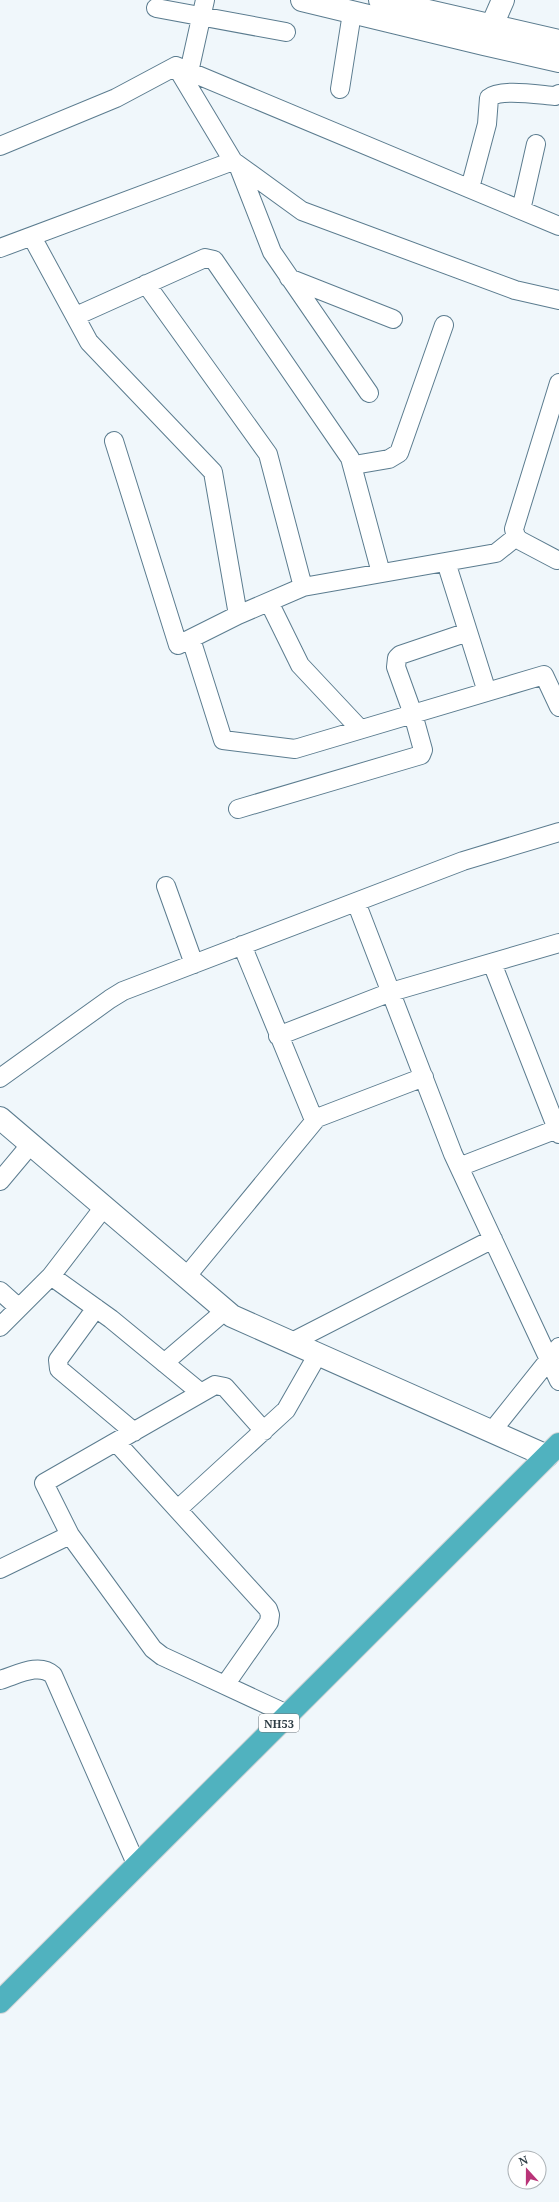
<svg xmlns="http://www.w3.org/2000/svg" width="559" height="2202" font-family="'Noto Serif',serif">
	<style>
		.lines { fill: none; stroke-linecap: round; stroke-linejoin: round }
		.minor-casing { stroke: #5b7c8f; stroke-width: 20 }
		.tertiary-casing { stroke: #5b7c8f; stroke-width: 24 }
		.secondary-casing { stroke: #5b7c8f; stroke-width: 24 }
		.trunk-casing { stroke: #d1d4d6; stroke-width: 24 }
		.minor { stroke: #fff; stroke-width: 18 }
		.tertiary { stroke: #fff; stroke-width: 22 }
		.secondary { stroke: #fff; stroke-width: 22 }
		.trunk { stroke: #50b2bf; stroke-width: 22 }
		.labels { text-anchor: middle; dominant-baseline: central; stroke-width: 3; stroke-linejoin: round; paint-order: stroke }
		.shield { fill: #fff; stroke: #6d777d; stroke-width: 1 }
		.shield-label { font-size: 11px; font-weight: bold; fill: #2e3d45 }
	</style>
	<rect width="100%" height="100%" fill="#f0f7fb"/>
	<g class="lines">
		<g class="minor-casing">
			<path id="minor" d="M 156,8 L 286,32
				M 189,72 L 205,0
				M 340,89 L 352,13
				M 0,146 L 116,98 L 176,66 L 559,226
				M 233,161 L 302,211 L 515,290 L 559,300
				M 238,165 L 272,252 L 369,393
				M 470,188 L 487,124 L 489,98 C 500,88 540,95 555,96 L 559,94
				M 521,210 L 536,144
				M 32,237 L 89,342 L 213,472 L 238,615 L 178,645 L 114,441
				M 0,248 L 233,161 L 176,66
				M 289,278 L 393,319
				M 146,284 L 268,454 L 303,587
				M 76,316 L 205,258 L 214,260 L 350,458 L 381,573
				M 354,465 L 389,459 L 399,453 L 444,325
				M 557,560 L 521,541 L 516,537 L 514,529 L 559,383
				M 446,562 L 487,692
				M 269,602 L 300,665 L 360,729
				M 238,615 L 303,587 L 496,553 L 516,537
				M 191,639 L 223,740 L 295,749 L 544,675 L 559,707
				M 238,809 L 421,755 L 423,750 L 413,714 L 396,667 L 397,658 L 400,655 L 468,632
				M 166,886 L 194,964
				M 356,902 L 453,1154 L 559,1381
				M 242,945 L 314,1120
				M 492,963 L 559,1134
				M 278,1036 L 391,992 L 559,943
				M 0,1078 L 110,999 L 123,991 L 463,861 L 559,832
				M 459,1167 L 557,1129
				M 0,1181 L 31,1144
				M 186,1277 L 317,1118 L 424,1077
				M 0,1291 L 19,1308
				M 96,1308 L 58,1360 L 59,1369 L 134,1432
				M 0,1327 L 51,1276
				M 292,1342 L 493,1239
				M 164,1363 L 226,1310
				M 201,1393 L 215,1385 L 225,1387 L 264,1431
				M 492,1431 L 559,1347
				M 116,1442 L 268,1609 L 270,1615 L 269,1622 L 225,1685
				M 178,1509 L 286,1410 L 318,1354
				M 70,1535 L 153,1649 L 162,1656 L 287,1714
				M 0,1569 L 70,1535 L 44,1483 L 201,1393 L 111,1319 L 51,1276 L 104,1207
				M 0,1680 C 17,1675 39,1662 53,1675 L 137,1866"/>
		</g>
		<g class="tertiary-casing">
			<path id="tertiary" d="M 0,1118 L 232,1316 L 547,1456"/>
		</g>
		<g class="secondary-casing">
			<path id="secondary" d="M 302,0 L 484,44 L 559,61
				M 380,0 L 559,41
				M 486,39 L 503,0"/>
		</g>
		<g class="trunk-casing">
			<path id="trunk" d="M 0,2002 L 559,1444"/>
		</g>
		<use href="#minor" class="minor"/>
		<use href="#tertiary" class="tertiary"/>
		<use href="#secondary" class="secondary"/>
		<use href="#trunk" class="trunk"/>
	</g>
	<g class="labels">
		<rect class="shield" x="259" y="1714" width="40" height="18" rx="3"/>
		<g class="shield-label">
			<text x="279" y="1723">NH53</text>
		</g>
	</g>
	<g transform="translate(527 2170) rotate(339)"><circle r="19" fill="#ffffff" stroke="#abb1b5"/>
	<path d="M0-3L7 15L0 10L-7 15Z" fill="#b93478"/>
	<text y="-6" font-size="11" font-weight="bold" text-anchor="middle" fill="#2e3d45">N</text>
	</g>
</svg>
